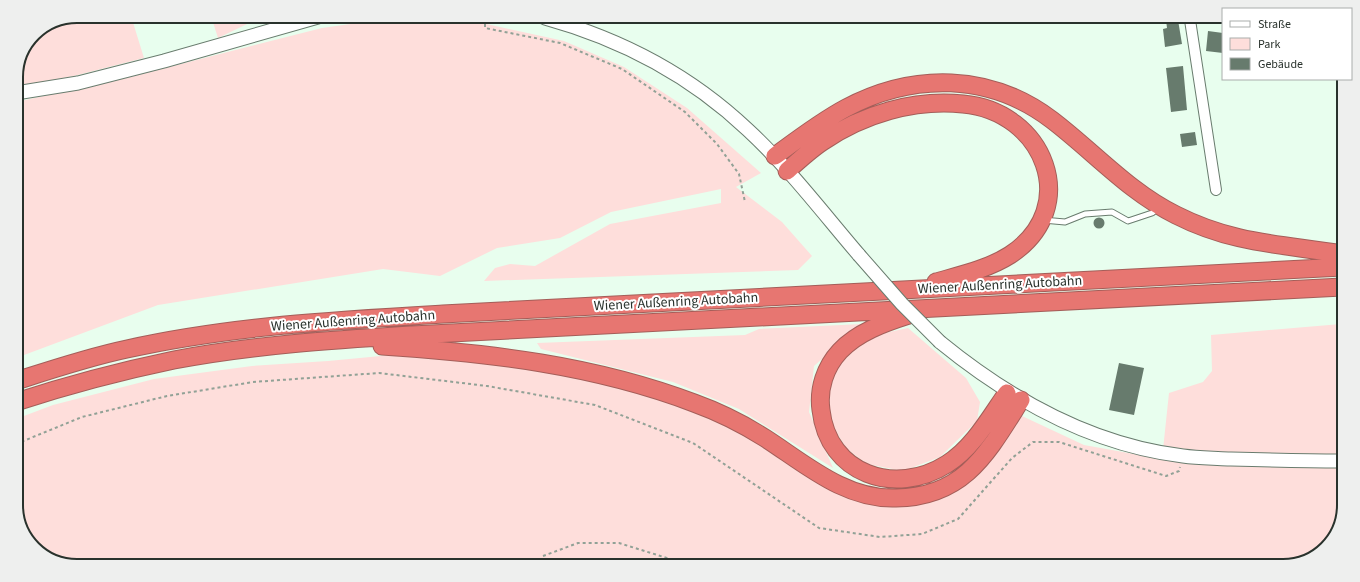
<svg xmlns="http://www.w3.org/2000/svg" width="1360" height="582" font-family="'Source Sans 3',sans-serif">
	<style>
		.green { fill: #fededb }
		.building { fill: #677b6d }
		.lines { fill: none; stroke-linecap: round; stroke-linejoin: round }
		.lane-casing { stroke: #697c6e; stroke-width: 7 }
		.street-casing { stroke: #697c6e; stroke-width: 12 }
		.secondary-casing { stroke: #697c6e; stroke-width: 15 }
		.highway-casing { stroke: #a45e59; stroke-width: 19 }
		.path { stroke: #91a196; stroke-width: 2; stroke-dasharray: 3 3; stroke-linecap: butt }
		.lane { stroke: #fff; stroke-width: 5 }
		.street { stroke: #fff; stroke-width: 10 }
		.secondary { stroke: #fff; stroke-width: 13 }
		.highway { stroke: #e77671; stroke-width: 17 }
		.secondary-bridge-casing { stroke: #697c6e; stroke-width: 15; stroke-linecap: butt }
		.secondary-bridge { stroke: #fff; stroke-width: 13 }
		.labels { text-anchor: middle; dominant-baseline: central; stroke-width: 4; stroke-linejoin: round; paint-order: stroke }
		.street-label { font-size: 14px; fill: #29322c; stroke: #fff }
		.rim { fill: none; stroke: #29322c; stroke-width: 2 }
	</style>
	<rect width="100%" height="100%" fill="#e8feee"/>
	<path class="green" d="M 77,16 L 131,16 L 144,58 L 74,76 L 16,87 L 16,73 L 34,34 Z
		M 211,16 L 262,17 L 218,38 Z
		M 400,17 L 433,17 L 473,21 L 564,41 L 624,67 L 687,108 L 761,173 L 736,187 L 782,222 L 812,256 L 798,270 L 484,281 L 495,268 L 510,264 L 535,266 L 610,224 L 721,203 L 721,189 L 611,212 L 560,238 L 497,248 L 440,276 L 383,269 L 158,305 L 16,358 L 16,102 L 126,78 L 322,28 Z
		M 862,324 L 814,366 L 809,412 L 833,468 L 739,409 L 673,382 L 541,349 L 537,343 L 745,335 L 759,329 Z
		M 1341,324 L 1339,528 L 1317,556 L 1284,566 L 54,561 L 28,542 L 16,510 L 16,419 L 53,405 L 154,379 L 252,366 L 328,361 L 402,354 L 511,366 L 617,383 L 723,420 L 884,504 L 979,473 L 1022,416 L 1084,445 L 1162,459 L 1169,393 L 1203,382 L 1212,371 L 1211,335 Z
		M 908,328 L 966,378 L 980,402 L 977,421 L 940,457 L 903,471 L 867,464 L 847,449 L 833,427 L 828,396 L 836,370 L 853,349 L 880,334 Z"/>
	<path class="building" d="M 1166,20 L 1178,20 L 1182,44 L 1165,47 L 1163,29 L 1167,28 Z
		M 1208,31 L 1223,33 L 1223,53 L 1206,51 Z
		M 1183,66 L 1187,110 L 1171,112 L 1166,68 Z
		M 1195,132 L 1197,145 L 1182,147 L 1180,134 Z
		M1093.5 223a5.5 5.5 0 1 1 11 0a5.5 5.5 0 1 1-11 0Z
		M 1119,363 L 1144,368 L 1134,415 L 1109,410 Z"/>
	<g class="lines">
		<g class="lane-casing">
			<path id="lane" d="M 1043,220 L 1065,222 L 1085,214 L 1112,212 L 1128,221 L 1152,213 L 1158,208"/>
		</g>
		<g class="street-casing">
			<path id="street" d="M 1190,20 L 1216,190"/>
		</g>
		<g class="secondary-casing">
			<path id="secondary" d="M 545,18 C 621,39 691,76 748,130 C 789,168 823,213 859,255
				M 16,93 L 78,83 L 164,61 L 318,17
				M 940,342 C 1011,400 1091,445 1183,456 C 1198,458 1213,458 1228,459 C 1266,460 1303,461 1340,461"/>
		</g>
		<g class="highway-casing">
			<path id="highway" d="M 775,156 C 798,139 820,122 846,108 C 914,72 990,73 1052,120 C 1094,152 1129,192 1176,215 C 1233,244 1281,244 1342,254
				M 787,171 C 798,161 810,150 822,142 C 863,114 914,99 963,104 C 1044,111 1083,207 1010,255 C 988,269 961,275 936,282
				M 909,315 C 884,323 858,332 840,351 C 825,367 818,389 821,410 C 828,474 895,497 947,464 C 973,448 990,417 1007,393
				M 382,346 C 489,353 594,365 694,403 C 719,412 743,424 765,438 C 804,463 845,500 896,498 C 965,497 988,452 1021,400
				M 16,381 C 53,369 89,357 127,349 C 230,326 338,320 443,314 L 1342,267
				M 16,402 C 68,385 121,371 174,360 C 253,345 333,340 412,335 L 1342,287"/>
		</g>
		<path class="path" d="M 485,18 L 485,28 L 560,43 L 622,69 L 685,112 L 717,144 L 739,174 L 745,202
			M 16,444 L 82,417 L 167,396 L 253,382 L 379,373 L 487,386 L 595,405 L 693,443 L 819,528 L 880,537 L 922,534 L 958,519 L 1012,458 L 1033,442 L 1059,442 L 1166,476 L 1179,471 L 1180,467
			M 16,448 L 23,443
			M 543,556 L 578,543 L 619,543 L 686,564"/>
		<use href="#lane" class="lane"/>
		<use href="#street" class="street"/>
		<use href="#secondary" class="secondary"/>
		<use href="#highway" class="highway"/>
		<g class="secondary-bridge-casing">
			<path id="secondary-bridge" d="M 859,255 L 902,304 L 940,342"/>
		</g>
		<use href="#secondary-bridge" class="secondary-bridge"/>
	</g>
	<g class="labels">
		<g class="street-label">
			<text transform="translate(1000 285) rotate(-3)">Wiener Außenring Autobahn</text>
			<text transform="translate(676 302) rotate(-3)">Wiener Außenring Autobahn</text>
			<text transform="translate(353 321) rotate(-4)">Wiener Außenring Autobahn</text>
		</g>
	</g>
	<path d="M0 0H1360V582H0ZM77 23H1283A54 54 0 0 1 1337 77V505A54 54 0 0 1 1283 559H77A54 54 0 0 1 23 505V77A54 54 0 0 1 77 23Z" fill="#eeefee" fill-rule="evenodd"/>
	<path class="rim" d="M77 23H1283A54 54 0 0 1 1337 77V505A54 54 0 0 1 1283 559H77A54 54 0 0 1 23 505V77A54 54 0 0 1 77 23Z"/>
	<rect x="1222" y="8" width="130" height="72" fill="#ffffff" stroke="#a9adab"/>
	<rect x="1230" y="21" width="20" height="6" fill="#ffffff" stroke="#a9adab"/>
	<text x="1258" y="28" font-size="12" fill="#29322c">Straße</text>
	<rect x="1230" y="38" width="20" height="12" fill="#fededb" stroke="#a9adab"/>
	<text x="1258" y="48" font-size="12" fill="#29322c">Park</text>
	<rect x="1230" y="58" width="20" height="12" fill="#677b6d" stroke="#a9adab"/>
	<text x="1258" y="68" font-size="12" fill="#29322c">Gebäude</text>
</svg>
